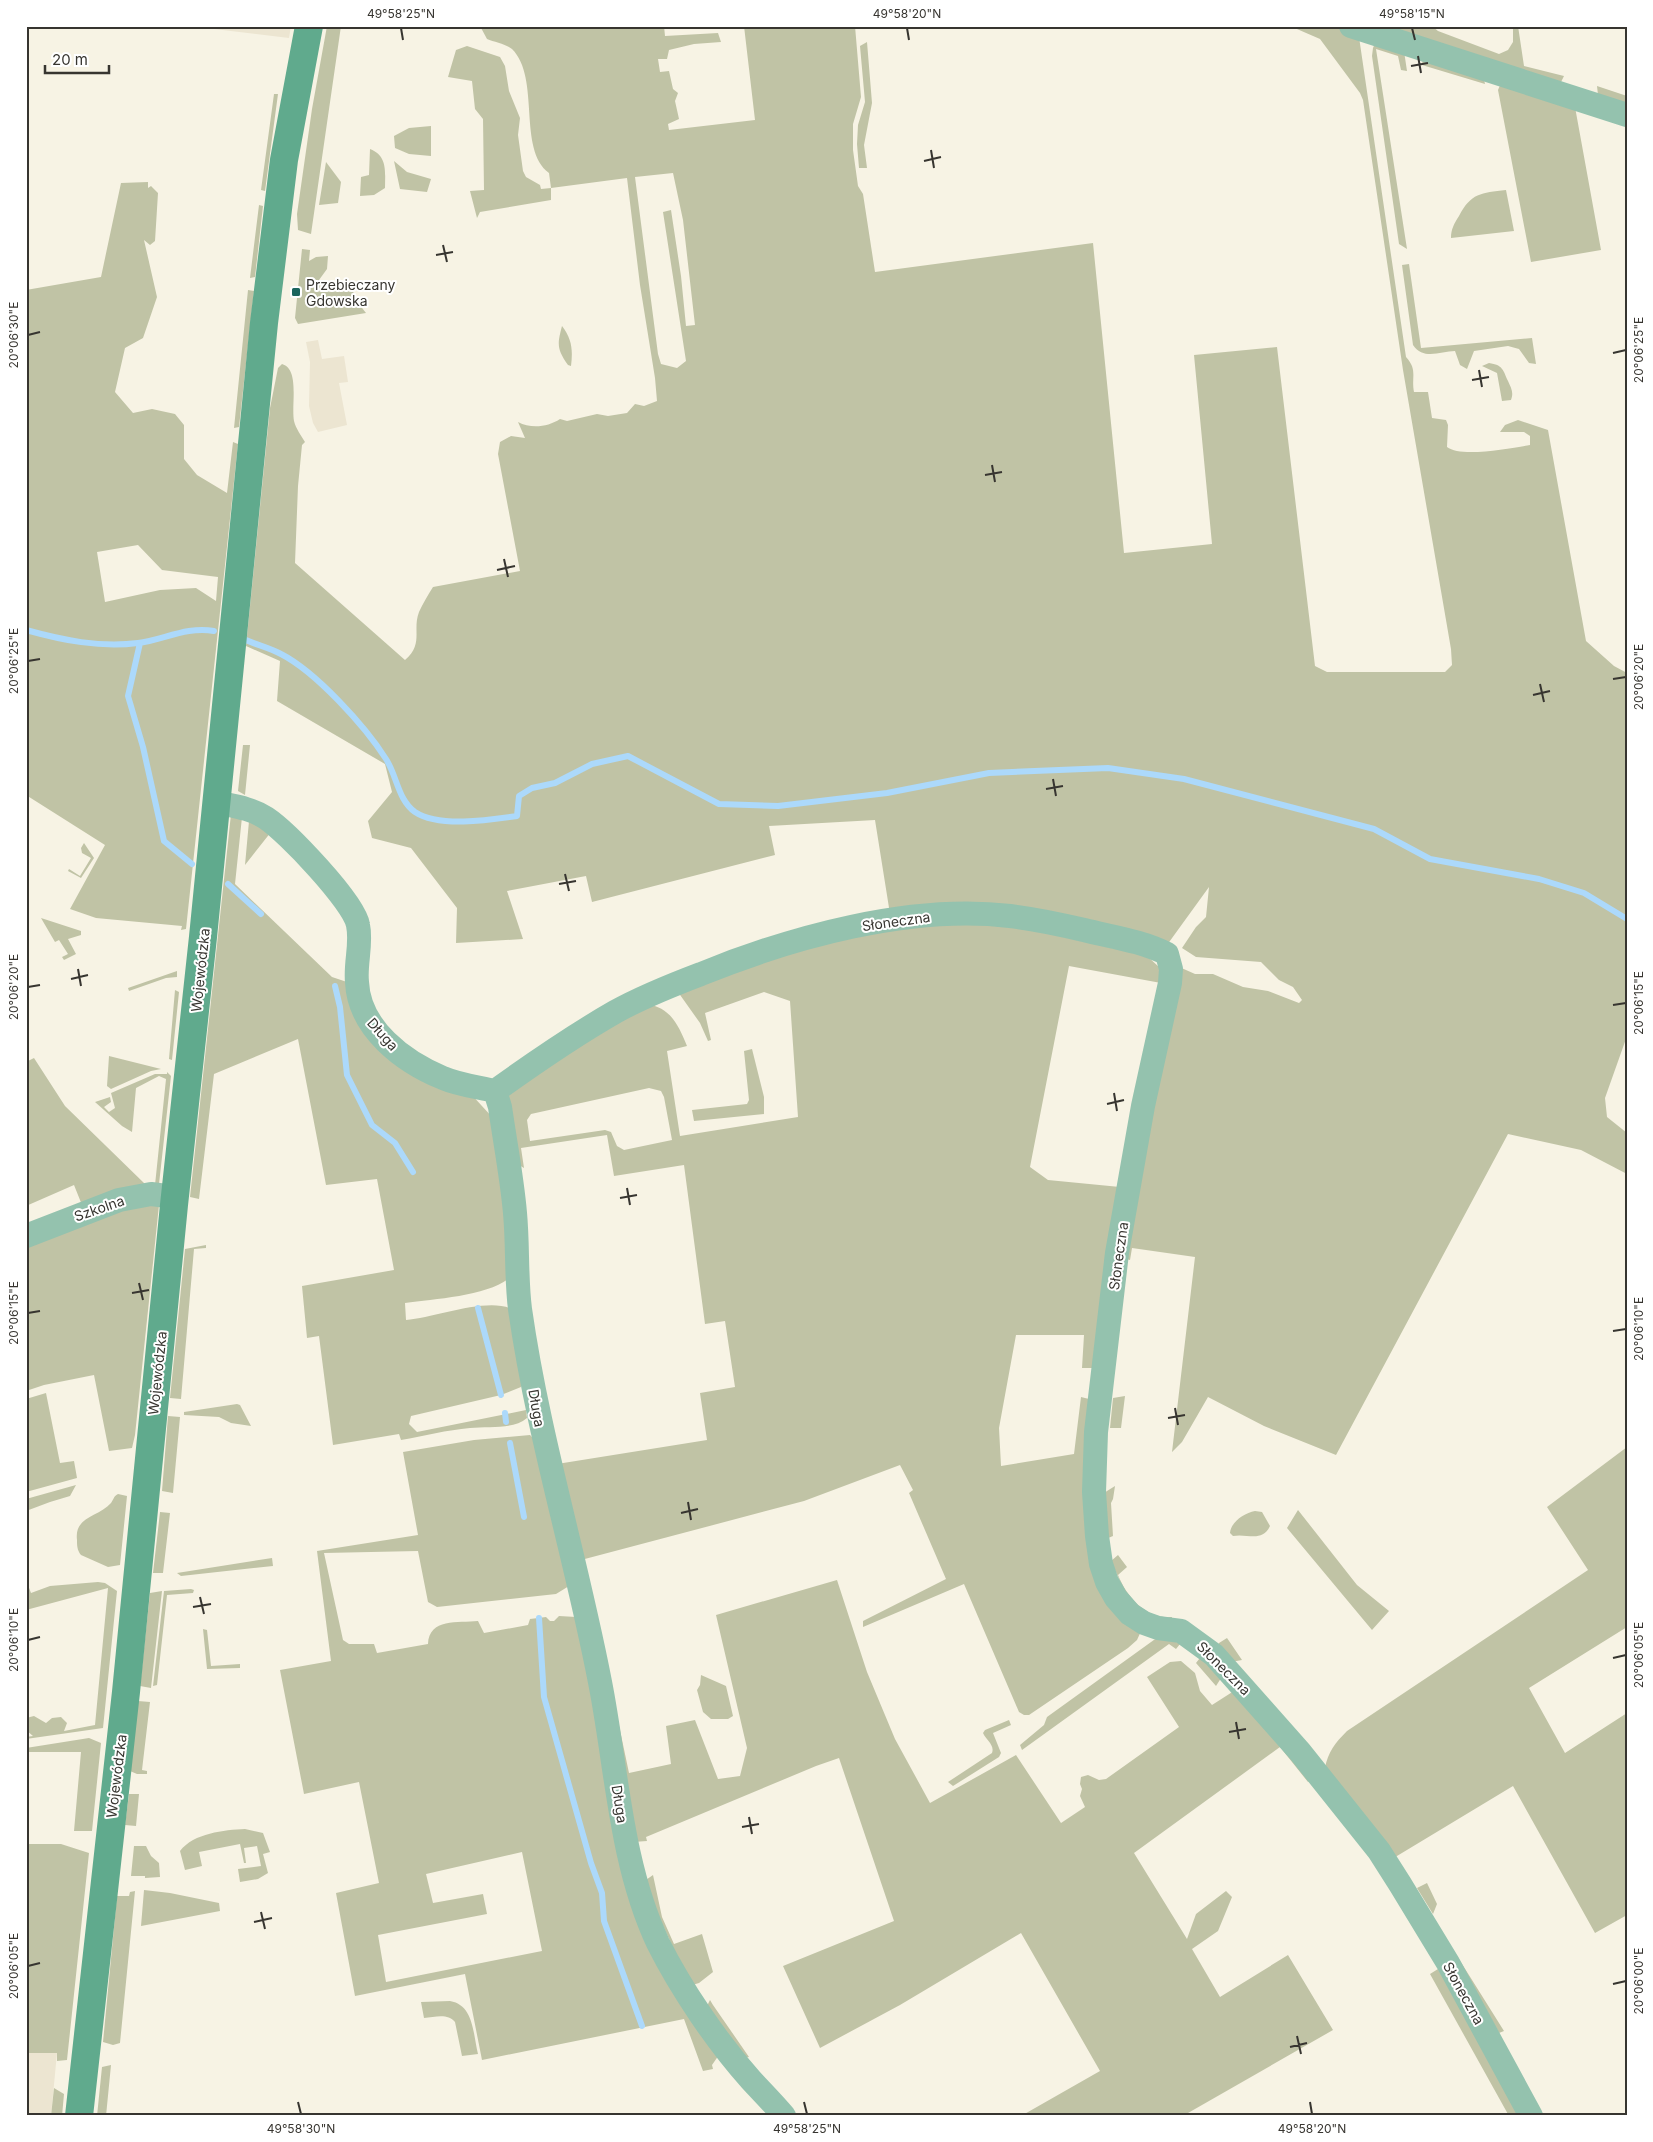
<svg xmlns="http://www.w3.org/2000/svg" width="1653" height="2142" font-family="Inter,sans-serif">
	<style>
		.built { fill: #ece5d1 }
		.green { fill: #c0c3a5; fill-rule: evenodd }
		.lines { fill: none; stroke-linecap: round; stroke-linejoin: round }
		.stream { stroke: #acd9fb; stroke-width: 6 }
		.minor { stroke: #94c2ae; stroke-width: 24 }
		.secondary { stroke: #60aa8d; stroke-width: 28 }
		.ticks { fill: none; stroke: #373530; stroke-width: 2 }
		.poi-dot { fill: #1b655e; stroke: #fff; stroke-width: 2 }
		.labels { text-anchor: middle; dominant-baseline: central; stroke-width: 4; stroke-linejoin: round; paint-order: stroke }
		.poi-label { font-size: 14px; fill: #373530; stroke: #fff; text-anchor: start }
		.street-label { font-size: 14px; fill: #373530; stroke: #fff }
		.neatline { fill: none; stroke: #373530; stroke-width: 2 }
		.ticks-label { font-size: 12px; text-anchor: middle; fill: #373530 }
	</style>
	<rect width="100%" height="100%" fill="#f7f3e4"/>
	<path class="built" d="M 189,26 L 291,26 L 289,38 Z
		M 318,340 L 322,359 L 344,356 L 348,382 L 339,383 L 347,425 L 318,432 L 313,423 L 309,406 L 310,362 L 306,342 Z
		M 26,2053 L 57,2053 L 51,2116 L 26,2116 Z"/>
	<path class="green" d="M 327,26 L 341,26 L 311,234 L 298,230 L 297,214 L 312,109 Z
		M 480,26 L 664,26 L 665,36 L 718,33 L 721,42 L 694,44 L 669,50 L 667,59 L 658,59 L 660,72 L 669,71 L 673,89 L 678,93 L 675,101 L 679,119 L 668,124 L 669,130 L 755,120 L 744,26 L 855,26 L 861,97 L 853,124 L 853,150 L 858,186 L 863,194 L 875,272 L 1093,243 L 1124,553 L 1212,544 L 1194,355 L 1277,347 L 1315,666 L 1327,672 L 1445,672 L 1452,665 L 1451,649 L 1403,370 L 1363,100 L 1360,93 L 1320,39 L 1290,26 C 1308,26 1347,23 1359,37 L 1406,357 C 1418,370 1411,377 1414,392 L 1428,392 L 1432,418 L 1446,420 L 1448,425 L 1447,447 C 1461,458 1511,448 1530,445 L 1530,436 L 1524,432 L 1500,432 L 1505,425 L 1518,420 L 1548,430 L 1586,641 L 1614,666 L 1627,673 L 1627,1036 L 1605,1098 L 1607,1117 L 1627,1133 L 1627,1174 L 1581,1150 L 1508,1134 L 1336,1455 L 1264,1426 L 1208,1397 L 1182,1442 L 1172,1452 L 1195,1257 L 1132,1248 L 1130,1260 L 1123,1258 L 1177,966 L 1195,974 L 1213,974 L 1243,987 L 1268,991 L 1299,1003 L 1302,1000 L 1293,987 L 1279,980 L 1261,962 L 1196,957 L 1182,948 L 1196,927 L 1206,917 L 1209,887 L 1167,945 L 890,914 L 875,820 L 769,826 L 775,855 L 592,902 L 586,876 L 507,891 L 523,939 L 456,943 L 457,908 L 411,848 L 372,838 L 368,821 L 392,792 L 385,764 L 277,701 L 280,661 L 246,646 L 270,408 L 278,368 L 282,364 C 300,369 291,405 294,421 C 296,429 301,435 305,442 L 302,445 L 298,486 L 295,563 L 405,660 C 424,644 412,630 419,612 C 423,603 428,595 433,587 L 520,571 L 498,454 L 500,442 L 511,436 L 525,438 L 518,422 C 531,429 548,427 560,419 L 567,421 L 597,414 L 608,416 L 627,413 L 635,404 L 644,406 L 657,401 L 655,378 L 640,285 L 627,178 L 551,188 L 551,200 L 480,212 L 477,218 L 470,191 L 484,190 L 483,119 L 475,109 L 472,81 L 448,77 L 456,50 L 467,46 L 500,57 L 505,66 L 509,91 L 520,118 L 518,135 L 523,171 L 526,177 L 540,185 L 541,189 L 551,188 L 549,173 C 517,149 541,78 512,49 C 506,44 494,42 487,39 ZM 673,173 L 683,220 L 695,325 L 686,326 L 681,276 L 671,210 L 663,212 L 686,361 L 677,368 L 661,364 L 658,354 L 635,177 Z
		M 1393,26 L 1432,26 L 1438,31 L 1499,54 L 1508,50 L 1513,42 L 1513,26 L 1518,26 L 1524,66 L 1564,76 L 1561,82 L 1396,32 Z
		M 1376,41 L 1404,51 L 1407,71 L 1401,70 L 1398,56 L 1376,49 L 1407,249 L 1399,244 L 1372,56 L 1373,48 Z
		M 867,42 L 872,103 L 864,145 L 867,168 L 859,168 L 857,144 L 858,125 L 865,102 L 860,46 Z
		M 1423,57 L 1483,75 L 1485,84 L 1422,65 Z
		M 1501,83 L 1575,107 L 1601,250 L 1531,262 L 1498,90 Z
		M 1597,86 L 1627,96 L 1627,105 L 1598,95 Z
		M 274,94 L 278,94 L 265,191 L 261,190 Z
		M 431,126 L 431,156 L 409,154 L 395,148 L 394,136 L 409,128 Z
		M 370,149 C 388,156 385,172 385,188 L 374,195 L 360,196 L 361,177 L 369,175 Z
		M 394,161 L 407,172 L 431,179 L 427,192 L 400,189 Z
		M 326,162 L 341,182 L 338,203 L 319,205 Z
		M 148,182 L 148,188 L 151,186 L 158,193 L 155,241 L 150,245 L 144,240 L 157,297 L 143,338 L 125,348 L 115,392 L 133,413 L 152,409 L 175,414 L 184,425 L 184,459 L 197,475 L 227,493 L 233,442 L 238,444 L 186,929 L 181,930 L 182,926 L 96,918 L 70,909 L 105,845 L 26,795 L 26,290 L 101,277 L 121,183 ZM 138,545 L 162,570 L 218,577 L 216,601 L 196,588 L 160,590 L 105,602 L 97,552 Z
		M 1506,190 L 1514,231 L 1451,238 C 1451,229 1454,224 1459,216 C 1471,193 1481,193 1506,190 Z
		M 259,205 L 263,206 L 255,277 L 250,278 Z
		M 302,249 L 310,250 L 309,261 L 316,257 L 328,256 L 327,269 L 319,280 L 321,292 L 335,285 L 351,283 L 355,299 L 366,313 L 298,324 L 295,318 Z
		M 1409,264 L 1421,348 L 1532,338 L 1536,364 L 1529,363 L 1519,349 L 1508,346 L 1474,351 L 1467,369 L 1460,365 L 1455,351 C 1441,351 1424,361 1413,345 L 1402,265 Z
		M 248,290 L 254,291 L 239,427 L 234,428 Z
		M 562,326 C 572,339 573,350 571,366 L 568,365 C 557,349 557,345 562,326 Z
		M 1489,363 C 1503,365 1503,370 1508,381 C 1511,388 1514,392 1511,400 L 1502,401 L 1497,373 L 1482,366 Z
		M 243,745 L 250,745 L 245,795 L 238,791 Z
		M 231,814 L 242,817 L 235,884 L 332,977 L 350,983 L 362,1011 L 470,1093 L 493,1118 L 499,1134 L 508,1279 C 486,1296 434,1299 405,1303 L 406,1320 C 436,1318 488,1296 514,1310 L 524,1374 L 521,1387 L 501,1395 L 411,1416 L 409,1424 L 417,1432 L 526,1410 L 527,1418 C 513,1430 488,1426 470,1428 C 447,1430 424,1436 401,1440 L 399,1434 L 333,1445 L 319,1336 L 307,1338 L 302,1286 L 394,1270 L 377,1179 L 326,1185 L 298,1039 L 214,1074 L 199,1199 L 190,1197 Z
		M 249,821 L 271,832 L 245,865 Z
		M 84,843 L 94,858 L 81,878 L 68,871 L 69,869 L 80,876 L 91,858 L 82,853 L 81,848 Z
		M 41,918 L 81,931 L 81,935 L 68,939 L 76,954 L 64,960 L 62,957 L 68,954 L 59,940 L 55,942 Z
		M 999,922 L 1147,956 L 1159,967 L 1161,983 L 1069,966 L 1030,1167 L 1048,1180 L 1120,1187 L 1095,1368 L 1082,1368 L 1084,1335 L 1016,1335 L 999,1428 L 1001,1466 L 1074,1454 L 1081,1397 L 1093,1400 L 1089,1526 L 1142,1629 L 1137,1640 L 1128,1648 L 1029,1715 L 1024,1715 L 1019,1712 L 964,1584 L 863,1627 L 863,1621 L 946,1579 L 909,1493 L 913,1490 L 900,1465 L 804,1501 L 581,1560 L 557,1464 L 707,1440 L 700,1393 L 735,1387 L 725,1321 L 705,1324 L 684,1165 L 614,1176 L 607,1135 L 521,1148 L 524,1168 L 519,1165 L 504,1090 L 646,1004 C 670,1007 678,1024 687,1046 L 667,1051 L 680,1136 L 798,1117 L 790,1001 L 764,992 L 705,1013 L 711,1040 L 708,1041 L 700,1023 L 678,992 L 749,962 L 901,926 ZM 649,1088 L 661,1091 L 664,1097 L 672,1140 L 624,1150 L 617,1146 L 611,1132 L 605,1130 L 530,1141 L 527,1120 L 531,1114 Z
		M 177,971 L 177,977 L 166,978 L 129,991 L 128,988 Z
		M 175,990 L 179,992 L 172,1060 L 169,1059 Z
		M 752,1049 L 764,1097 L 764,1114 L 694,1121 L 692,1110 L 747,1104 L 749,1100 L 744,1051 Z
		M 109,1056 L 161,1069 L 151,1071 L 111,1089 L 107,1086 Z
		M 34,1058 L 65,1106 L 145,1184 L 82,1205 L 74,1185 L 26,1206 L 26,1062 Z
		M 167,1072 L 171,1076 L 159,1184 L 155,1185 L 166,1079 L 159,1076 L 136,1088 L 132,1132 L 122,1126 L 95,1102 L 110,1097 L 111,1102 L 104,1107 L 109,1112 L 115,1108 L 111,1093 L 155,1074 L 167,1074 Z
		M 159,1205 L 135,1435 L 132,1448 L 109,1451 L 94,1375 L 44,1385 L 26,1391 L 26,1247 L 118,1207 Z
		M 206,1245 L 206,1248 L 194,1249 L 181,1399 L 170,1398 L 185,1249 Z
		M 46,1393 L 60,1463 L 74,1461 L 77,1478 L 26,1492 L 26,1399 Z
		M 1125,1396 L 1121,1428 L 1110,1428 L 1113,1398 Z
		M 237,1404 L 240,1405 L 251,1426 L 231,1423 L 219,1417 L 184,1415 L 184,1412 Z
		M 168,1416 L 180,1417 L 173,1493 L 162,1491 Z
		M 530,1435 L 540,1445 L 569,1586 L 556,1594 L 437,1607 L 428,1602 L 418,1551 L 324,1553 L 343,1640 L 349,1644 L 374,1644 L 377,1653 L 428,1644 C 429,1618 458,1623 478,1621 L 484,1633 L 528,1625 L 530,1619 L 546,1617 L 550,1621 L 554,1621 L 559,1616 L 576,1617 L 619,1830 L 721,2052 L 712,2065 L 713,2069 L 703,2071 L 684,2019 L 482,2060 L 465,1974 L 355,1996 L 336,1893 L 379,1883 L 359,1782 L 304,1794 L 280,1670 L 331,1661 L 317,1551 L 418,1535 L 403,1452 L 474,1440 ZM 522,1852 L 542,1951 L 386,1982 L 378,1935 L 487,1914 L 483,1894 L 433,1903 L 426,1874 Z
		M 1627,1447 L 1627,1627 L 1529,1688 L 1565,1753 L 1627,1713 L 1627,1915 L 1595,1933 L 1513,1786 L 1392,1859 L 1325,1768 C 1328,1752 1335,1743 1347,1731 L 1588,1570 L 1547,1507 Z
		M 76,1485 L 70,1496 L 50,1502 L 26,1511 L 26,1499 Z
		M 1115,1486 L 1113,1499 L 1111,1503 L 1113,1536 L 1101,1541 L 1099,1496 Z
		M 118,1494 L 127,1496 L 120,1565 L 108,1567 L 81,1555 C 77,1550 77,1545 77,1540 C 74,1516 99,1517 111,1503 C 114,1499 113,1497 118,1494 Z
		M 1298,1510 L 1357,1585 L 1389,1611 L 1372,1630 L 1287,1528 Z
		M 1255,1511 L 1262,1512 L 1270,1526 C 1262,1543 1247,1533 1233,1536 L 1230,1533 C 1231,1522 1244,1513 1255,1511 Z
		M 160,1512 L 170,1513 L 163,1573 L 153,1573 Z
		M 1118,1555 L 1127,1567 L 1118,1575 C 1127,1597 1145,1619 1172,1617 L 1171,1624 L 1132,1608 L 1111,1561 Z
		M 272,1558 L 273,1566 L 181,1576 L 177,1573 Z
		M 26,1580 L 31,1593 L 50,1586 L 98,1582 L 105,1583 L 117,1591 L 103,1728 L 26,1739 L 26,1737 L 33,1736 L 26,1730 L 26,1718 L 34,1716 L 46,1723 L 52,1718 L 61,1717 L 67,1723 L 64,1731 L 95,1725 L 108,1588 L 26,1610 Z
		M 837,1580 L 867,1672 L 895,1739 L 930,1803 L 1016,1755 L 1061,1823 L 1085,1807 L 1080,1796 L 1082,1789 L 1080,1784 L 1081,1777 L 1088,1775 L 1099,1780 L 1106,1779 L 1179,1727 L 1147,1677 L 1170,1662 L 1181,1661 L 1195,1673 L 1200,1691 L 1212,1705 L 1237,1689 L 1313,1778 L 1308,1782 L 1280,1747 L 1134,1853 L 1187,1939 L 1196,1914 L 1226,1891 L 1232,1897 L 1218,1931 L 1192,1949 L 1220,1997 L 1288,1955 L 1333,2030 L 1188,2113 L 1189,2116 L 1021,2116 L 1100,2071 L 1021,1933 L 900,2005 L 820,2048 L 783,1966 L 894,1921 L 839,1758 L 816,1766 L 646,1837 L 647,1841 L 633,1842 L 617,1716 L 629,1773 L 671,1764 L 666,1726 L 695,1720 L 718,1779 L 740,1776 L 747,1748 L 716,1615 Z
		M 191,1589 L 194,1590 L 193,1593 L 167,1595 L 157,1685 L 153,1686 L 164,1591 Z
		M 162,1591 L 151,1688 L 140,1686 L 150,1593 Z
		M 203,1629 L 207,1630 L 211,1666 L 240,1664 L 240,1668 L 207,1669 Z
		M 1164,1635 L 1180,1644 L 1176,1649 L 1169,1644 L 1022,1750 L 1020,1745 L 1044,1725 L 1047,1717 L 1158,1637 Z
		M 1227,1638 L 1242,1660 L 1231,1662 L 1216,1649 L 1219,1643 Z
		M 1203,1654 L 1223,1675 L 1216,1686 L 1196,1663 Z
		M 701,1675 L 726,1686 L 733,1716 L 728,1719 L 711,1719 L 703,1712 L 697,1690 L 700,1685 Z
		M 138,1701 L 150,1702 L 142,1770 L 147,1771 L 147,1774 L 137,1774 L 130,1771 Z
		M 1009,1720 L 1011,1725 L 993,1733 L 1001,1753 L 999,1757 L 953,1786 L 948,1782 L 992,1753 C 995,1745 986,1740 983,1733 L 985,1730 Z
		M 89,1738 L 101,1743 L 92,1831 L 74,1831 L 81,1752 L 26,1752 L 26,1748 Z
		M 129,1794 L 139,1794 L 136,1826 L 125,1825 Z
		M 245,1829 L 263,1833 L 270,1852 L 263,1854 L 268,1873 L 258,1879 L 240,1882 L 238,1869 L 261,1866 L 257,1846 L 244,1848 L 246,1863 L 244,1863 L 240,1844 L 199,1852 L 202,1866 L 185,1870 L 180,1851 C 194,1833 224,1830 245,1829 Z
		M 26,1844 L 61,1844 L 89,1853 L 67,2060 L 57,2061 L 57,2053 L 26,2053 Z
		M 134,1846 L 146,1846 L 151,1856 L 159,1863 L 160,1877 L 145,1878 L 145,1876 L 131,1876 Z
		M 653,1875 L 662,1917 L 674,1944 L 702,1934 L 713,1972 L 699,1983 L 689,1986 L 643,1882 Z
		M 1427,1883 L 1437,1904 L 1433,1914 L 1417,1888 Z
		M 144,1890 L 170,1893 L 219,1903 L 220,1911 L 141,1926 Z
		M 135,1891 L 120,2043 L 113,2045 L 103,2042 L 117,1896 L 129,1896 L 130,1892 Z
		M 1457,1956 L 1504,2031 L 1499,2033 Z
		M 1438,1969 L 1524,2116 L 1509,2116 L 1430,1974 Z
		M 710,2000 L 713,2005 L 749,2057 L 743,2058 L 706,2008 Z
		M 450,2001 C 474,2005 473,2034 478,2054 L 462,2056 L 455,2022 C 448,2013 435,2017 424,2018 L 421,2002 Z
		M 111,2065 L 106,2116 L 97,2116 L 102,2067 Z
		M 54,2088 L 64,2094 L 62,2116 L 51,2116 Z"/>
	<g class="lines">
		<path class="stream" d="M 26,630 C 62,640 100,648 138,643 C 163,640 187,626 214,631
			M 246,640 C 257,645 270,648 281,654 C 316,672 365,726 386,759 C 397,776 398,800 415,812 C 439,828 490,820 517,816 L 519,796 L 532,788 L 555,783 L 592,764 L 628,756 L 719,804 L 778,806 L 887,793 L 989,773 L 1108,768 L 1184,779 L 1374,829 L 1430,859 L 1539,879 L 1584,893 L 1627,919
			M 140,643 L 128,696 L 143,747 L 164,841 L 192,864
			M 228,884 L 261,914
			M 335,986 L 340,1007 L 347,1075 L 372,1125 L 395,1143 L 413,1172
			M 478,1308 L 501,1395
			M 505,1413 L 506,1422
			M 510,1443 L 524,1517
			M 539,1618 L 544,1697 L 591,1863 L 602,1893 L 604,1921 L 642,2026"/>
		<path class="minor" d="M 1351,26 L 1627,115
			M 215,802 C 233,806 251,808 266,818 C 287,832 354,902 358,925 C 362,944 355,963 357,982 C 359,1029 404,1062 443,1078 C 459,1085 478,1087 495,1091
			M 495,1091 C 534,1063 573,1036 615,1012 C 642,997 672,985 701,974 C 792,937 911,904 1010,916 C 1035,919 1059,924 1084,930 C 1112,937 1142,941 1167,954 L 1171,969 L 1170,983 L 1143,1106 L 1117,1253 L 1096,1432 L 1094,1492 L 1097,1536 L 1101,1564 L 1107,1582 L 1116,1598 L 1130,1614 L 1144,1623 L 1158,1628 L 1181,1631 L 1214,1655 L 1300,1752 L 1379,1851 L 1400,1884 L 1448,1963 L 1531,2116
			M 495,1091 L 500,1107 C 505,1142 512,1178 515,1213 C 518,1245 516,1278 520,1309 C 538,1436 576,1557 600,1682 C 617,1768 620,1862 658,1943 C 681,1989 717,2042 751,2080 C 762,2092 774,2104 784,2116
			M 26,1236 L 119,1200 L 151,1194 L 175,1197"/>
		<path class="secondary" d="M 79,2116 L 126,1692 L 174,1205 L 203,937 L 264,323 L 284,160 L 309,26"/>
	</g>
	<path class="ticks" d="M 401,28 L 403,40M 907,28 L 909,40M 1412,28 L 1415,40M 1418,56 L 1421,73M 1411,66 L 1428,63M 931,150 L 934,168M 924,161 L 941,157M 443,245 L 447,262M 436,255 L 453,252M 28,335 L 40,332M 1613,353 L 1626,350M 1479,370 L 1482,387M 1472,380 L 1489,377M 992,465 L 995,482M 985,475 L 1002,472M 504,559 L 508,577M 497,570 L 515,566M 28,661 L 40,659M 1613,679 L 1626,677M 1540,684 L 1544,702M 1533,695 L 1550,691M 1053,779 L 1056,796M 1046,789 L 1063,786M 565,874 L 569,891M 559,884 L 576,881M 78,969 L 81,986M 71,979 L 88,975M 28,987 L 40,985M 1613,1005 L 1626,1003M 1114,1093 L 1117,1111M 1107,1104 L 1124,1100M 627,1188 L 630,1205M 620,1198 L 637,1195M 139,1283 L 143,1300M 132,1293 L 149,1290M 28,1313 L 40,1311M 1613,1331 L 1626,1329M 1175,1408 L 1178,1425M 1168,1418 L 1185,1415M 688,1502 L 691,1520M 681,1513 L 698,1509M 200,1597 L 204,1614M 193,1607 L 211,1604M 28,1640 L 40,1637M 1613,1658 L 1626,1655M 1236,1722 L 1239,1739M 1229,1732 L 1246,1729M 749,1817 L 752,1834M 742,1827 L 759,1824M 261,1912 L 265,1929M 254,1922 L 272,1918M 28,1966 L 40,1963M 1613,1984 L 1626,1981M 1297,2036 L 1301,2054M 1290,2047 L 1307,2043M 298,2102 L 301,2114M 804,2102 L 807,2114M 1310,2102 L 1312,2114"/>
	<rect class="poi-dot" x="291" y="287" width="10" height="10" rx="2.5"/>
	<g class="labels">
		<g class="poi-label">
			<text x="306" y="284">Przebieczany<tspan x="306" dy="16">Gdowska</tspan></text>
		</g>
		<g class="street-label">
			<text transform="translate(896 921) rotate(-8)">Słoneczna</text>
			<text transform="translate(200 970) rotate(-84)">Wojewódzka</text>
			<text transform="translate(383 1034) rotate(48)">Długa</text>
			<text transform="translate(99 1208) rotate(-19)">Szkolna</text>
			<text transform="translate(1118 1256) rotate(-82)">Słoneczna</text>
			<text transform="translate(157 1373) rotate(-84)">Wojewódzka</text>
			<text transform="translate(537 1408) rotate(80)">Długa</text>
			<text transform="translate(1224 1668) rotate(45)">Słoneczna</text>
			<text transform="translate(116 1776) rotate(-83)">Wojewódzka</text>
			<text transform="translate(620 1804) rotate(81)">Długa</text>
			<text transform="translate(1464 1993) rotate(61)">Słoneczna</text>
		</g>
	</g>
	<rect width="1653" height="2142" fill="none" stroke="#ffffff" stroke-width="55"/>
	<path d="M45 65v8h64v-8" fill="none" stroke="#373530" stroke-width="2.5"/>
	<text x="52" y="65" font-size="15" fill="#373530" stroke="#ffffff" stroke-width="4" paint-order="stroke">20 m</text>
	<rect x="28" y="28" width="1598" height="2086" class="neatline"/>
	<g class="ticks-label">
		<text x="401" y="18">49°58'25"N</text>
		<text x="907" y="18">49°58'20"N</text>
		<text x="1412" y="18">49°58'15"N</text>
		<text transform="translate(14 335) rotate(-90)" y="4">20°06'30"E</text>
		<text transform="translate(1639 350) rotate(-90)" y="4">20°06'25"E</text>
		<text transform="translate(14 661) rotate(-90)" y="4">20°06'25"E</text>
		<text transform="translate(1639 677) rotate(-90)" y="4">20°06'20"E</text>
		<text transform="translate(14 987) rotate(-90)" y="4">20°06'20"E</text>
		<text transform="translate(1639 1003) rotate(-90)" y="4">20°06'15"E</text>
		<text transform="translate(14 1313) rotate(-90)" y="4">20°06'15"E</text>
		<text transform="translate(1639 1329) rotate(-90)" y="4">20°06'10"E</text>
		<text transform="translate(14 1640) rotate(-90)" y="4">20°06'10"E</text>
		<text transform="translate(1639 1655) rotate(-90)" y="4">20°06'05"E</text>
		<text transform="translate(14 1966) rotate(-90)" y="4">20°06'05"E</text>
		<text transform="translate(1639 1981) rotate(-90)" y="4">20°06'00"E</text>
		<text x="301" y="2133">49°58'30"N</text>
		<text x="807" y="2133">49°58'25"N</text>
		<text x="1312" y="2133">49°58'20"N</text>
	</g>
</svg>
